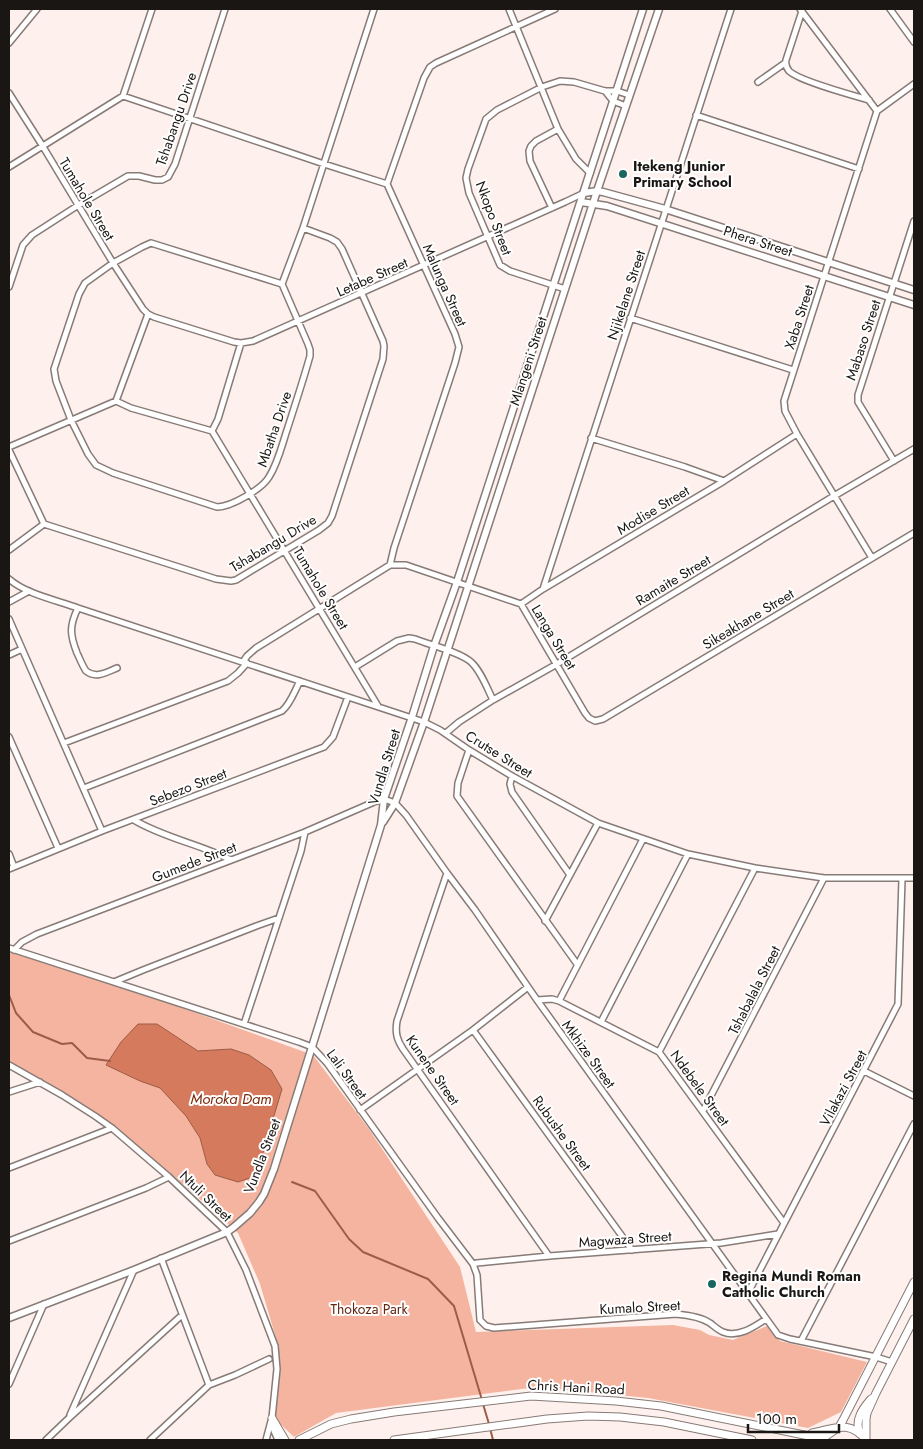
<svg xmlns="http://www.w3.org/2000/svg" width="923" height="1449" font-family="Jost,sans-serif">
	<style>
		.green { fill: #f4b49f }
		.water { fill: #d57a5d; stroke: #9d5c47 }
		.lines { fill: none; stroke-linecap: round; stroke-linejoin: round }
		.stream { stroke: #9d5c47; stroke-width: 2 }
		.minor-casing { stroke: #877b77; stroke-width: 8 }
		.tertiary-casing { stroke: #877b77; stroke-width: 9 }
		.secondary-casing { stroke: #877b77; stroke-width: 9 }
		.minor { stroke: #fff; stroke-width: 5 }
		.tertiary { stroke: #fff; stroke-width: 6 }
		.secondary { stroke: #fff; stroke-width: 7 }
		.poi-dot { fill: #1a6661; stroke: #fff; stroke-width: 2 }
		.labels { text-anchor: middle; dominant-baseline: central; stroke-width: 4; stroke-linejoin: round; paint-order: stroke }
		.street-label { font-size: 14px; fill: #1a1614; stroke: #fff }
		.poi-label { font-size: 14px; font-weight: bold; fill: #1a1614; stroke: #fff; text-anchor: start }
		.park-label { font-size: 14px; fill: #612713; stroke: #fff }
		.water-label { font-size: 15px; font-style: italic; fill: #7c2a0c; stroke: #fff }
	</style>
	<rect width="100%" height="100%" fill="#fef0ec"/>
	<path class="green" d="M 9,949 L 113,983 L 313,1055 L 369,1129 L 460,1267 L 476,1332 L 673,1325 L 700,1330 L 709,1335 L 733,1340 L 767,1326 L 780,1341 L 867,1362 L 841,1412 L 808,1428 L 648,1398 L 537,1387 L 336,1413 L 294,1437 L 272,1416 L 278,1368 L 276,1338 L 260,1284 L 238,1233 L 176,1178 L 135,1148 L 106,1125 L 58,1094 L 9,1069 Z"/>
	<path class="water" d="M 138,1024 L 157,1024 L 198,1051 L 231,1049 L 249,1055 L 271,1070 L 282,1089 L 256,1176 L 238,1182 L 215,1175 L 207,1164 L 200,1138 L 186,1116 L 160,1088 L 140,1081 L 106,1065 L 121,1042 Z"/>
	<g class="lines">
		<path class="stream" d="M 9,995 L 16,1013 L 33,1032 L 62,1044 L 72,1043 L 87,1058 L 110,1061
			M 292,1182 L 315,1191 L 349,1239 L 363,1252 L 428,1279 L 454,1306 L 482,1400
			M 483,1404 L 489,1424
			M 490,1428 L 493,1440"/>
		<g class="minor-casing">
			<path id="minor" d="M 509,9 L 558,129 L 576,159 L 590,173
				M 800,9 L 877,111
				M 890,9 L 914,42
				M 802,11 L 786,60 C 785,64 786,67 789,71 C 799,81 852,95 869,100
				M 9,43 L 37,9
				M 758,82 L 785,63
				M 605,91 L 613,101 L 626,106
				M 9,93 L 42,145 L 113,263 L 143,309 L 148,314 L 154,317 L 234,342 L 241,343 L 253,341 L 565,202 L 584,193
				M 123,96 L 324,164 L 387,184
				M 696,115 L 859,169
				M 9,167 L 123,96 L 152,9
				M 552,208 L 530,161 L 529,151 L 531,146 L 536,141 L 558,129
				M 282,284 L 151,243 L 142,247 L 113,263 L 85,283 L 79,294 L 54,369 L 56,381 L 71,420 L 88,454 L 96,465 L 113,473 L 217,507 C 231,507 262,489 269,477 C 278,463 282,445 287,430 C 295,405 303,381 310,356 L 310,350 L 308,344 L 282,284 L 303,228 L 374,9
				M 9,287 L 23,245 L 32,235 L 77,206 L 128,176 L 139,176 L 155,180 L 162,180 L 168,177 L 175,164 L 225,9
				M 565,289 L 510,271 L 500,265 L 469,193 L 466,178 L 468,169 L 486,119 L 497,110 L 542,87 L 560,81 L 574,82 L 605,91 L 617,91 L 629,95
				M 630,318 L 793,370
				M 116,401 L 131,408 L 212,431
				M 116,401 L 148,314
				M 212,431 L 378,706
				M 212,431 L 218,419 L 241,343
				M 591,438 L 685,467 L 724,481
				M 9,447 L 116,401
				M 9,450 L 44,524 L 216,579 L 231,581 L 236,580 L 319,530 L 328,523 L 332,516 L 383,359 L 384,346 L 383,341 L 342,249 L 337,242 L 330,238 L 303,228
				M 894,461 L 858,402 L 858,395 L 914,221
				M 9,550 L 44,524
				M 872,558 L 797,434 L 785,411 L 784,401 L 877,111 L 914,84
				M 390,565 L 406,565 L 521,604 L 585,713 L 589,718 L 595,721 L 603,719 L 914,533
				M 9,579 C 26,594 56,600 78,608 L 424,722 L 440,730 L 469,750 L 512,776 L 598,823 L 688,854 L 755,868 L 824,878 L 914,878
				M 543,589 L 731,9
				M 9,602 L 29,591
				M 521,604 L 543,589 L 724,481 L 797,434
				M 78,608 C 69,626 70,635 77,653 C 80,659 82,665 86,671 C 96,679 107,672 117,668
				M 9,619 L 102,831
				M 9,655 L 22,649
				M 243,662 L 247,656 L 256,648 L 390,565 L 394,548 L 455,363 L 459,347 L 455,334 L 387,184 L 424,78 L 430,67 L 436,63 L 555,9
				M 355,667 L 397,641 L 409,638 L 415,639 C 430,645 460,652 471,662 C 481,671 487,688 493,700
				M 446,733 L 459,722 L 493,700 L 557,664 L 834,496 L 914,449
				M 9,737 L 58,848
				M 64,743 L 228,681 L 238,673 L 247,663
				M 469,750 L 458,783 L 457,796 L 577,964
				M 512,776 L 510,784 L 512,792 L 570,875
				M 84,788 L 282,711 C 291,703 294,692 300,681
				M 134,820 C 164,838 200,844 231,860
				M 9,854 L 14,867
				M 9,869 L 102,831 L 324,747 L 333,737 L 348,697
				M 447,873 L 397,1021 C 395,1033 397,1040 403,1049 L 549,1256
				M 545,921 L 598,823
				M 9,948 L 299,1042 L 312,1047 L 327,1063 L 438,1218 L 473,1264 L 477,1275 L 480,1320 L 486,1326 L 494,1328 L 676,1314 C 687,1315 701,1317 710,1323 C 714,1326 718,1330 723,1332 C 738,1338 754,1327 766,1319
				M 14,950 L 22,942 L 37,934 L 305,832 L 374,802 L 384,799 L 395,803 L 406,815 L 447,873 L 475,910 L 537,1000 L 778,1335 L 790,1339 L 876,1357 L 892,1362
				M 114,982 L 143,970 L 259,925 L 279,918
				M 537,1000 L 552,999 L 559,1001 L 659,1052 L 784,1223
				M 559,1001 L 643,839
				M 601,1022 L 688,854
				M 244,1024 L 301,851 L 305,832
				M 473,1030 L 632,1250
				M 659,1052 L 755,868
				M 9,1065 L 62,1095 L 95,1116 L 112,1128 L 169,1177 L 227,1232 L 246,1270 L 275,1346 L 277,1369 L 272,1418 L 274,1431 L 278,1440
				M 864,1071 L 914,1096
				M 9,1092 L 40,1082
				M 360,1110 L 473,1030 L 528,987
				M 703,1111 L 824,878
				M 9,1168 L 112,1128
				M 9,1241 L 146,1188 L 169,1177
				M 161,1258 L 209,1385
				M 473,1264 L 477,1263 L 549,1256 L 721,1243 L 778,1234
				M 748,1293 L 898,1004 L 902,879
				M 801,1341 L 914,1124
				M 9,1384 L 44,1304
				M 70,1415 L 134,1270
				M 46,1440 L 69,1418 L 182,1315
				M 150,1440 L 209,1385 L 235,1375 L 269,1359
				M 266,1440 L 271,1421"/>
		</g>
		<g class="tertiary-casing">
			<path id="tertiary" d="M 584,193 L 597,191 L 603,192 L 665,209 L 914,290
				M 581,202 L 607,206 L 914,305
				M 383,822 L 395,803 L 424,722 L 597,191 L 659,9
				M 9,1318 L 134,1270 L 227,1232 L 234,1227 L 250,1213 L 259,1202 L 264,1194 L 274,1169 L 381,825 L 384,799 L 412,717 L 434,646 L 457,582 L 643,9"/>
		</g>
		<g class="secondary-casing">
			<path id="secondary" d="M 272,1418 L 285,1440
				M 812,1433 C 834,1429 849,1419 866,1440
				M 860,1433 C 854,1420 863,1408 871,1399
				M 823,1438 L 839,1427 L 843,1420 L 914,1282
				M 299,1440 L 331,1424 L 351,1419 L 394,1412 L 531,1396 L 616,1401 L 661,1406 L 809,1436 L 824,1436
				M 394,1440 L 547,1419 L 588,1416 L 620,1417 L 664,1422 L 752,1440
				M 866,1440 L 866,1419 L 867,1413 L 876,1393 L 914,1319"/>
		</g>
		<use href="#minor" class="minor"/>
		<use href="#tertiary" class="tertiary"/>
		<use href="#secondary" class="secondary"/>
	</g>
	<g class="poi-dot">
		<circle cx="623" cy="174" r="5"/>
		<circle cx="712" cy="1284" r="5"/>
	</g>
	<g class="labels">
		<g class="street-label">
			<text transform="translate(176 119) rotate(-71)">Tshabangu Drive</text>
			<text transform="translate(87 199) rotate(59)">Tumahole Street</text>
			<text transform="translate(494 218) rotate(69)">Nkopo Street</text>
			<text transform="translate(758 241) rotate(18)">Phera Street</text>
			<text transform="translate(372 277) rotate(-24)">Letabe Street</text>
			<text transform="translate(445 285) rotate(66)">Malunga Street</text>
			<text transform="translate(626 295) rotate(-72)">Njikelane Street</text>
			<text transform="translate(799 317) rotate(-72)">Xaba Street</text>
			<text transform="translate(863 340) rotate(-72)">Mabaso Street</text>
			<text transform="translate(528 361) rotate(-72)">Mlangeni Street</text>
			<text transform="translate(274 429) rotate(-71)">Mbatha Drive</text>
			<text transform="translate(653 510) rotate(-31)">Modise Street</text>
			<text transform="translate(273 543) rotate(-31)">Tshabangu Drive</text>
			<text transform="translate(673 580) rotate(-31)">Ramaite Street</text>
			<text transform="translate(321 588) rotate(59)">Tumahole Street</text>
			<text transform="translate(748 619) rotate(-31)">Sikeakhane Street</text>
			<text transform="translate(554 637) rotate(59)">Langa Street</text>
			<text transform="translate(499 754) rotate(32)">Crutse Street</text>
			<text transform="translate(384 767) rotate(-73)">Vundla Street</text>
			<text transform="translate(188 787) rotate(-21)">Sebezo Street</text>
			<text transform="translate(194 862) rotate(-21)">Gumede Street</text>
			<text transform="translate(754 990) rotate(-63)">Tshabalala Street</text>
			<text transform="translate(589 1054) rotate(54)">Mkhize Street</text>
			<text transform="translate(433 1070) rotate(55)">Kunene Street</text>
			<text transform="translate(347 1074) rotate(54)">Lali Street</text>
			<text transform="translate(700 1088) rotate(54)">Ndebele Street</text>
			<text transform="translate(843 1088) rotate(-62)">Vilakazi Street</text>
			<text transform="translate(562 1133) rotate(54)">Rubushe Street</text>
			<text transform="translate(262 1156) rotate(-69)">Vundla Street</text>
			<text transform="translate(206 1196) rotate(44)">Ntuli Street</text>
			<text transform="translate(625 1239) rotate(-4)">Magwaza Street</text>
			<text transform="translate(640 1307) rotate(-3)">Kumalo Street</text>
			<text transform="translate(576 1387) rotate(3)">Chris Hani Road</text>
		</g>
		<g class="poi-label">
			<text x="633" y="166">Itekeng Junior<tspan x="633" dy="16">Primary School</tspan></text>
			<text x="722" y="1276">Regina Mundi Roman<tspan x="722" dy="16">Catholic Church</tspan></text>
		</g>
		<g class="park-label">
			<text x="369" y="1309">Thokoza Park</text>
		</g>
		<g class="water-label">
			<text x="231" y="1099">Moroka Dam</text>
		</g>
	</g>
	<rect width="923" height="1449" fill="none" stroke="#1a1614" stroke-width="20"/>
	<path d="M748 1424v8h91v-8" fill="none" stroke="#1a1614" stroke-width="2.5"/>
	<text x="756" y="1424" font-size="15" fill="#1a1614" stroke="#ffffff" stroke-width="4" paint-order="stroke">100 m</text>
</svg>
